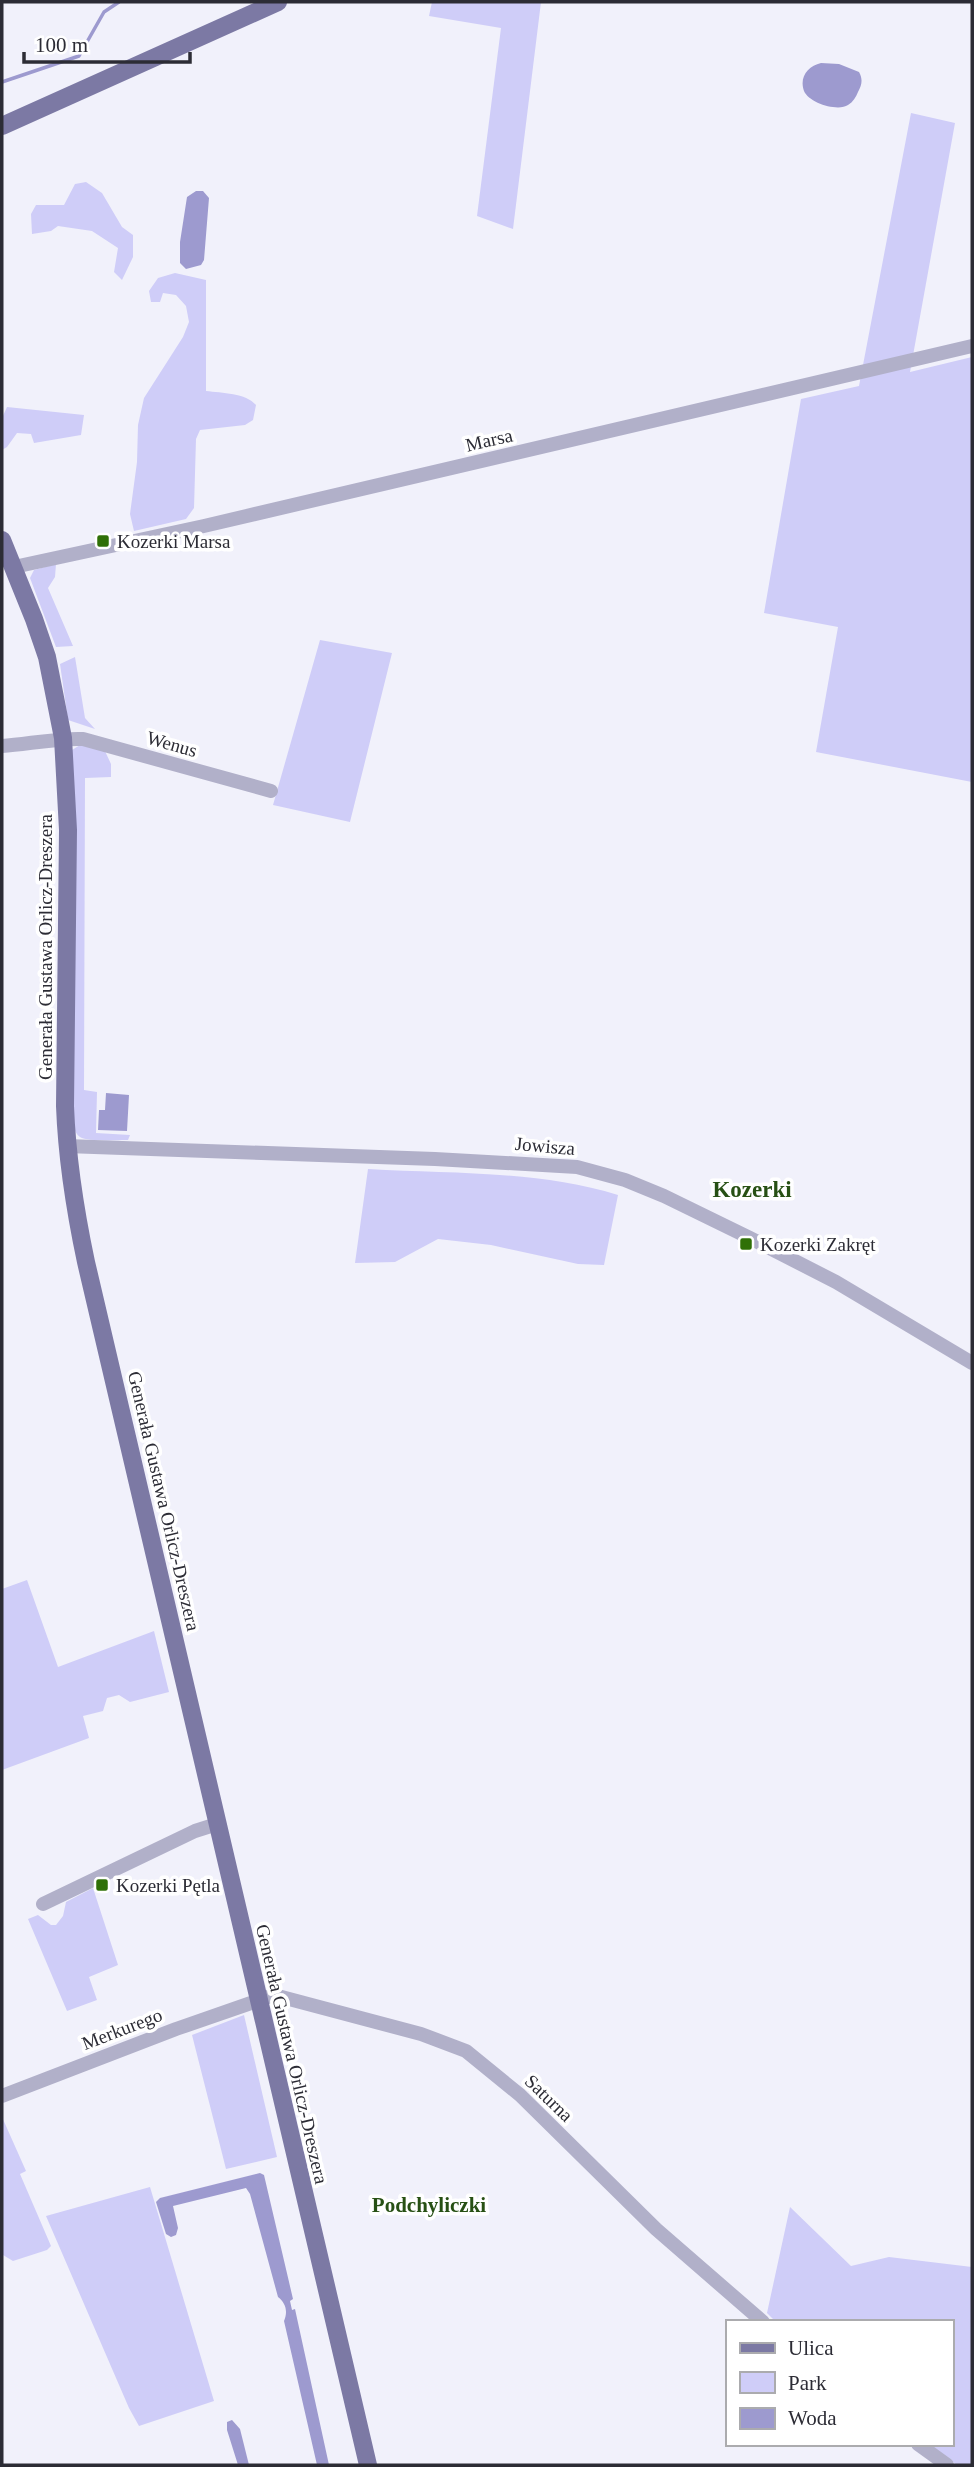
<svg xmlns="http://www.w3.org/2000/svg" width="974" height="2467" font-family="'Times New Roman',serif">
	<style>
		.green { fill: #cfcdf8 }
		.water { fill: #9d9acf }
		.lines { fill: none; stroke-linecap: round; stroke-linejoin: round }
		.stream { stroke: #9d9acf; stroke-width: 3.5 }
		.minor { stroke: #b1b0c9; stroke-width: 14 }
		.major { stroke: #7c79a4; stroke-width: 18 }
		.poi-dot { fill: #2f7007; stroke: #fff; stroke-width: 2.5 }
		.labels { text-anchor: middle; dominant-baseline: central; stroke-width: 7; stroke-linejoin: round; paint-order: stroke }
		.street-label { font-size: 19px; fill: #2c2c35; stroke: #fff }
		.poi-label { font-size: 19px; fill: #2c2c35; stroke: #fff; text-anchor: start }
		.neighbourhood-label { font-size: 21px; font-weight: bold; fill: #275014; stroke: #fff }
		.quarter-label { font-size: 23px; font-weight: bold; fill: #275014; stroke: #fff }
	</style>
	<rect width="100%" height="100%" fill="#f1f1fb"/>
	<path class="green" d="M 432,2 L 541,2 L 513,229 L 477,216 L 501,28 L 429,16 Z
		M 911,113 L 955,123 L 910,372 L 972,357 L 972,782 L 816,752 L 838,627 L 764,613 L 801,399 L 859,386 Z
		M 86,182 L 102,193 L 122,227 L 133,235 L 133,257 L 122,280 L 114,272 L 118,248 L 92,231 L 58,226 L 51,231 L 32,234 L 31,214 L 36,205 L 64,205 L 75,184 Z
		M 175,273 L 206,280 L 206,391 C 222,393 246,393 256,405 L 253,420 L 245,425 L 200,430 L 196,439 L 194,508 L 186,519 L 134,531 L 130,514 L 137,462 L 138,425 L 144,398 L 183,337 L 189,322 L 186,306 L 176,295 L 163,293 L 160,302 L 151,302 L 149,291 L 158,278 Z
		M 7,407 L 84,415 L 81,435 L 34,443 L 31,434 L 17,433 L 7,447 L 2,450 L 2,418 Z
		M 56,564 L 55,577 L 48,588 L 73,646 L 56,647 L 30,578 L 34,570 Z
		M 320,640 L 392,653 L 350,822 L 273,805 Z
		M 75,657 L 85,718 L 95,729 L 68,720 L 60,664 Z
		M 80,745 L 104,749 L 111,764 L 111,777 L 85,778 L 84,1090 L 97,1092 L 96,1133 L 130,1135 L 128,1140 C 117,1140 88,1142 80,1137 C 73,1132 73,1122 72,1115 L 72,750 Z
		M 368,1169 C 451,1174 538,1170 618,1195 L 604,1265 L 578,1264 L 491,1245 L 438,1239 L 395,1262 L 355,1263 Z
		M 27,1580 L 58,1667 L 154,1631 L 169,1692 L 130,1702 L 119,1695 L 107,1698 L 103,1711 L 83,1716 L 89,1738 L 2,1770 L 2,1589 Z
		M 93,1888 L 118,1965 L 89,1977 L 97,2000 L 67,2011 L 28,1919 L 38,1915 L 51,1925 L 56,1925 L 63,1916 L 66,1902 Z
		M 244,2015 L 277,2157 L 226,2169 L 192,2035 Z
		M 2,2117 L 26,2171 L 20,2174 L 51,2246 L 47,2250 L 13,2261 L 3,2255 L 2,2251 Z
		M 150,2187 L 214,2401 L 139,2426 L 129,2408 L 46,2216 Z
		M 790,2207 L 851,2266 L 889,2257 L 972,2267 L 972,2465 L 957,2465 L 929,2444 L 951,2444 L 951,2322 L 776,2322 L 767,2313 Z"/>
	<path class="water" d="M 821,63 L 839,64 L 859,72 C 863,79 862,85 858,92 C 856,97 853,102 848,105 C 838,112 809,103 804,91 C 799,77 808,66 821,63 Z
		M 196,191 L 203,191 L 209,198 L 204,260 L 201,265 L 186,269 L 180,263 L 180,242 L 187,197 Z
		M 106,1093 L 129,1095 L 127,1131 L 98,1130 L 99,1110 L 105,1110 Z
		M 260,2173 L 264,2175 L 293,2299 L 290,2301 L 292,2310 L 295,2309 L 329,2465 L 317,2465 L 284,2321 C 288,2312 286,2303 278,2297 L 250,2194 L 246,2188 L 173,2206 L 178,2228 L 176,2235 L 171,2237 L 166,2234 L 156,2202 L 160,2198 Z
		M 232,2420 L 240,2429 L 249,2465 L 238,2465 L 227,2430 L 227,2422 Z"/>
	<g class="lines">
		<path class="stream" d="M 2,82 L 79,56 L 104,12 L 119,2"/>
		<path class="minor" d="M 14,567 L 204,526 L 972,346
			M 2,746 C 29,744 56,738 83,739 L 271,791
			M 66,1146 L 435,1159 L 577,1167 L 625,1180 L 664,1196 L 750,1238 L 836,1282 L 972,1363
			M 43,1904 L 195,1831 L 217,1824
			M 2,2096 L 176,2029 L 274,1995 L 421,2034 L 466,2051 L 520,2095 L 656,2229 L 763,2322
			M 918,2444 L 947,2465"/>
		<path class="major" d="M 2,126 L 278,2
			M 2,540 L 34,619 L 47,657 L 63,738 L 68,830 L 65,1106 C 67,1160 75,1210 86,1262 L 368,2465"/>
	</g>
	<g class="poi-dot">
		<rect x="96" y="534" width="14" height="14" rx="3.5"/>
		<rect x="739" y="1237" width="14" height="14" rx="3.5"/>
		<rect x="95" y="1878" width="14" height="14" rx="3.5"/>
	</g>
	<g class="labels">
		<g class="street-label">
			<text transform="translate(489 440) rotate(-13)">Marsa</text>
			<text transform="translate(172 744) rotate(16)">Wenus</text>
			<text transform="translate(45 947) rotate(-90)">Generała Gustawa Orlicz-Dreszera</text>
			<text transform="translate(545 1146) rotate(5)">Jowisza</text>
			<text transform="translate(164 1501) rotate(77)">Generała Gustawa Orlicz-Dreszera</text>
			<text transform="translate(122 2029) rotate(-21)">Merkurego</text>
			<text transform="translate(292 2054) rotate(77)">Generała Gustawa Orlicz-Dreszera</text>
			<text transform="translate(549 2098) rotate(44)">Saturna</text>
		</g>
		<g class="poi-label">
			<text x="117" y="541">Kozerki Marsa</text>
			<text x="760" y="1244">Kozerki Zakręt</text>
			<text x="116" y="1885">Kozerki Pętla</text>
		</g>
		<g class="neighbourhood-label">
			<text x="429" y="2205">Podchyliczki</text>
		</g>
		<g class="quarter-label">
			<text x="752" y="1189">Kozerki</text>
		</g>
	</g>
	<rect width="974" height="2467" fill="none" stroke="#2c2c35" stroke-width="7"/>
	<rect x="726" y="2320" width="228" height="126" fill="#ffffff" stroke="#ababae" stroke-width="2"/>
	<rect x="740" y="2343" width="35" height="10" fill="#7c79a4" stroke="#ababae" stroke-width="2"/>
	<text x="788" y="2355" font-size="21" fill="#2c2c35">Ulica</text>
	<rect x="740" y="2372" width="35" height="21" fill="#cfcdf8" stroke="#ababae" stroke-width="2"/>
	<text x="788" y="2390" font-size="21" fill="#2c2c35">Park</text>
	<rect x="740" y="2408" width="35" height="21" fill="#9d9acf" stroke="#ababae" stroke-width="2"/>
	<text x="788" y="2425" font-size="21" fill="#2c2c35">Woda</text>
	<path d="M24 52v10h166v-10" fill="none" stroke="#2c2c35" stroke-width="3.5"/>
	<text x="35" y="52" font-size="21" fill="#2c2c35" stroke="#ffffff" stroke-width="5" paint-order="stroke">100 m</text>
</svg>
